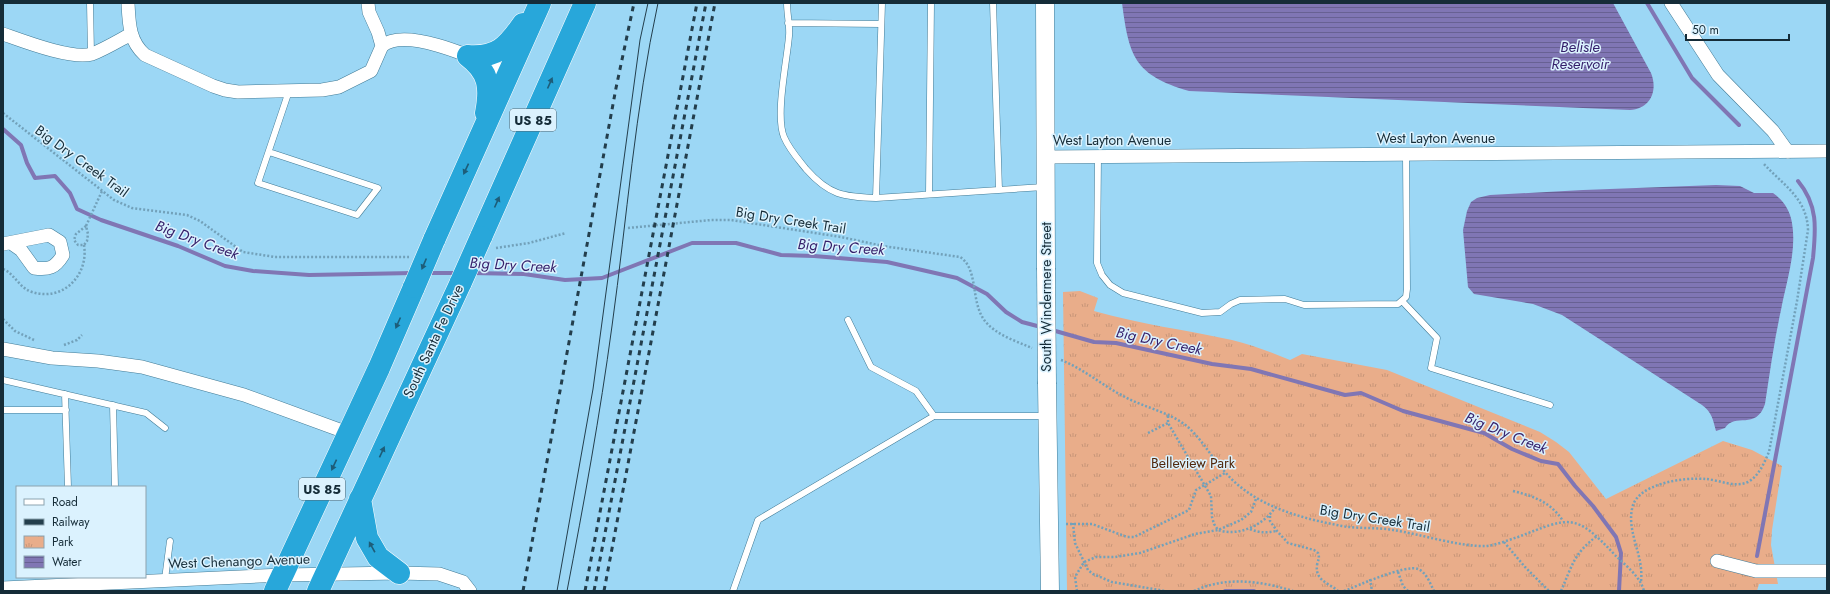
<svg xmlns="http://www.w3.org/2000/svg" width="1830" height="594" font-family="Jost,sans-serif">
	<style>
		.park { fill: url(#park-tufts) }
		.water { fill: url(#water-rules) }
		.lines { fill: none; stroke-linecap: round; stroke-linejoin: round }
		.stream { stroke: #8076b4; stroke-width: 4 }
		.lane-casing { stroke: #427b96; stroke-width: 7 }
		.street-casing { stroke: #427b96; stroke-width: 14 }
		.secondary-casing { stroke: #427b96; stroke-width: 19 }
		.highway-casing { stroke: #fff; stroke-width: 23 }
		.path { stroke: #72a1ba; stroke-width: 2.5; stroke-dasharray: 2 2; stroke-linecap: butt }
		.lane { stroke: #fff; stroke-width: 6 }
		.street { stroke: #fff; stroke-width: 13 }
		.secondary { stroke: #fff; stroke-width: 18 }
		.highway { stroke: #28a7da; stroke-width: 22 }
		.tram { stroke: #233e4c; stroke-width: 1 }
		.rail { stroke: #233e4c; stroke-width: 3; stroke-dasharray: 5 5; stroke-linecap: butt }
		.secondary-bridge-casing { stroke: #427b96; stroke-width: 19; stroke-linecap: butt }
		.highway-bridge-casing { stroke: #fff; stroke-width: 23; stroke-linecap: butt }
		.secondary-bridge { stroke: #fff; stroke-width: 18 }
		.highway-bridge { stroke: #28a7da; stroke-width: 22 }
		.oneway { fill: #1d5d79 }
		.labels { text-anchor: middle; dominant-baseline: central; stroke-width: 3; stroke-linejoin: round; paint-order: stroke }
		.shield { fill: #dbf2fe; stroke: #506773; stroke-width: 1 }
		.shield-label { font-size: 13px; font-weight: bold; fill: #152c38 }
		.street-label { font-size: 14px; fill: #152c38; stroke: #dbf2fe }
		.park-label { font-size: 14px; fill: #52280c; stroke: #dbf2fe }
		.water-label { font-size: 15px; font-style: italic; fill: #351f6a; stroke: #dbf2fe }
	</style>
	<defs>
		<pattern id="park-tufts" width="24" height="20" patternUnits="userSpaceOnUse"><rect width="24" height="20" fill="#e9ad8a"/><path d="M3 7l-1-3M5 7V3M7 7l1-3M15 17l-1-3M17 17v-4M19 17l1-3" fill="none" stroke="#c79578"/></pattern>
		<pattern id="water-rules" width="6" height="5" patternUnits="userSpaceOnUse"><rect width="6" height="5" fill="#8076b4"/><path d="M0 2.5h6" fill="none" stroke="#686193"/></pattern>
	</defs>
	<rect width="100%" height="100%" fill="#9cd7f5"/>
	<path class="park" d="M 1080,291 L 1098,298 L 1094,311 C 1139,324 1186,330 1232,340 C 1252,345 1271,352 1290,360 L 1302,354 L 1387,370 L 1540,432 L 1556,442 L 1569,452 L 1606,499 L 1723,441 L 1752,450 L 1782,466 L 1772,530 L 1771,545 L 1778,584 L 1759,584 L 1757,591 L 1067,591 L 1063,292 Z"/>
	<path class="water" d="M 1122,3 L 1613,3 L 1651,73 C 1658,90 1651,109 1630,110 L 1189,91 C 1134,75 1129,56 1122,3 Z
		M 1716,185 L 1740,186 L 1754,193 L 1773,193 C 1783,200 1790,210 1792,223 C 1797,251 1786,283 1781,310 C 1774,341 1770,372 1765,404 C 1756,431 1735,412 1725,428 L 1716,431 C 1713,420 1712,412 1702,405 L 1562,315 L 1533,304 L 1474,294 L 1468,287 L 1463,230 L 1467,211 L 1471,202 L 1477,198 L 1490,195 L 1583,190 Z"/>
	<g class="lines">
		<path class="stream" d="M 1647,3 L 1692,78 L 1739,125
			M 3,129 L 21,145 L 27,163 L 35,178 L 55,176 L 70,193 L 77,209 L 101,220 L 178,246 L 225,266 L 253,271 L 309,275 L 413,273
			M 428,273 L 457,273
			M 472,273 L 524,274 L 565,280 L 602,278 L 692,243 L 736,243 L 781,255 L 814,256 L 887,262 L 957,278 L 987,294 L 1006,312 L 1022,322 L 1041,327
			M 1052,330 L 1094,342 L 1116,343 L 1212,364 L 1251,369 L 1345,395 L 1361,393 L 1403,411 L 1484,433 L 1512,449 L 1541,461 L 1558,464 L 1575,486 L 1593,506 L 1616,537 L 1621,553 L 1619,591
			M 1757,556 L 1813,258 C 1816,228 1818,205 1798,181
			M 1225,591 L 1254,591"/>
		<g class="lane-casing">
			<path id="lane" d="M 90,3 L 91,54
				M 787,3 C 787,14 790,26 789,36 C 787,61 775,115 784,137 C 789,149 798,159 806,169 C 829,195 843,197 876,198 L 1044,187
				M 993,3 L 999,190
				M 788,23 L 881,24
				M 269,152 L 378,188 L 357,215 L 258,183 L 289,91
				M 1098,156 L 1097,263 L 1102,275 L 1110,285 L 1123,293 L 1202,313 L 1220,312 L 1231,304 L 1240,300 L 1285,299 L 1304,305 L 1398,304 L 1406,297 L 1407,289 L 1406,155
				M 929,194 L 931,3
				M 876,198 L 882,3
				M 1402,301 L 1437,338 L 1431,368 L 1550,405
				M 848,320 L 871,367 L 916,391 L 934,416
				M 3,380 L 146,413 L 165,428
				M 65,394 L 68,487
				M 113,405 L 115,487
				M 3,410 L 66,410
				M 165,579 L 170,541
				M 733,591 L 758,520 L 934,416 L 1046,416"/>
		</g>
		<g class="street-casing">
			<path id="street" d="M 128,3 C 129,23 129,41 145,55 L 213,86 L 225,90 L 238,92 L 322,90 L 339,87 L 371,71 L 382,46 L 378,32 L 369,12 L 368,3
				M 1671,3 L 1718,75 L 1773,131 L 1788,152
				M 3,34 C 23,41 72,60 92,54 C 105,49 118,41 131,34
				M 382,46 C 407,25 483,62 509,73
				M 1046,157 L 1827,151
				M 3,244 L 49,235 L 60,242 L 63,255 C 55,268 49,270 34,268 L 21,250 L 11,243
				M 3,349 L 52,358 L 98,361 L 142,367 L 244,395 L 348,433
				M 1717,561 L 1756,571 L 1827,571
				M 3,588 L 283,575 L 399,573 L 439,574 L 463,582 L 470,591"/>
		</g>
		<g class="secondary-casing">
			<path id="secondary" d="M 1045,3 L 1046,268
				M 1047,384 L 1050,591"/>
		</g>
		<g class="highway-casing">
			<path id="highway" d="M 468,56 C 497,58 507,47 523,24
				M 468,56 C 489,72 491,87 486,113
				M 481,237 L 585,3
				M 434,240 L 540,3
				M 360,499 L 367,538 L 378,557 L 399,573
				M 275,591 L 379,368 L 414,287
				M 318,591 L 461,282"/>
		</g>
		<path class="path" d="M 3,113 L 114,200 L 132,208 L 187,215 L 200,221 L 243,252 L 275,257 L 409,257
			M 86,226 L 76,234 L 74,240 L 78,245 L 84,245 L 87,241 L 88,234 L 86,226 L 102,191
			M 628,228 L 711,220 L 731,220 L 841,237 L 883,246 L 960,257 C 979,269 970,302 985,321 C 996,335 1016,341 1032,348
			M 496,248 L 529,243 L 566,233
			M 3,269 C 15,274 19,288 32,292 C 63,302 89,275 84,245
			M 3,319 L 15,331 L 34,340
			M 64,345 L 77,340 L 82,335
			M 1061,360 C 1084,369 1103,386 1125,397 C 1145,408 1171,412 1189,428 C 1203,441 1212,458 1225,472 C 1254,506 1300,518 1342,526 C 1359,529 1376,527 1393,530 C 1420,534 1460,547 1486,546 C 1497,545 1508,540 1518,537 C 1570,517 1575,512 1615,555 C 1625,565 1640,576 1644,591
			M 1168,416 L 1168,423 L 1211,496 L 1212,517 L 1214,524 L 1218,530 C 1239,537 1263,525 1275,508
			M 1148,433 L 1168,423
			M 1513,491 C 1533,496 1551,502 1563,521
			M 1270,516 L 1270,521 L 1277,531 L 1288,543 L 1314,550 L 1318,553 C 1320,558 1318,560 1317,565 C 1315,581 1329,583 1338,591
			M 1073,523 L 1075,543 L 1088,570 L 1093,574 L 1112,582 L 1165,591
			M 1066,524 L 1092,524 L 1127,537 L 1134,537 L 1189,510 L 1196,490 L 1225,473
			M 1250,529 C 1259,533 1267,533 1276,531
			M 1504,542 L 1525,567 L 1549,591
			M 1398,572 L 1403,586 L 1408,591
			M 1370,579 L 1372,591
			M 1641,581 C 1644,556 1627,533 1632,509 C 1636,483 1685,477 1706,479 C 1719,480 1735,488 1748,482 C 1759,476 1764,463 1769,452 L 1797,301 L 1808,230 C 1807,198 1783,185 1764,164
			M 1077,591 L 1075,577 L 1084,562 L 1096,557 L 1115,557 L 1140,553 L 1195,534 L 1218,530 L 1241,520 L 1251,512 L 1256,499
			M 1194,591 C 1226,576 1261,581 1293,591
			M 1344,591 C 1357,586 1406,564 1418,569 C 1426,572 1430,583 1434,591
			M 1561,591 C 1572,566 1574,553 1597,536"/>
		<use href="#lane" class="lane"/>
		<use href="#street" class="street"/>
		<use href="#secondary" class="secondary"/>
		<use href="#highway" class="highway"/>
		<path class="tram" d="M 557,591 L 593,389 L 640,40 L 648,3
			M 567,591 C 584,503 600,415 612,326 C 627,218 635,109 658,3"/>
		<path class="rail" d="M 523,591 L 616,88 L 634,3
			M 585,591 L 697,3
			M 594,591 L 706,3
			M 604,591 L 715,3"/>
		<g class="secondary-bridge-casing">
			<path id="secondary-bridge" d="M 1046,268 L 1047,384"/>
		</g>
		<g class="highway-bridge-casing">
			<path id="highway-bridge" d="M 461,282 L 481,237
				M 414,287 L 434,240"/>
		</g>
		<use href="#secondary-bridge" class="secondary-bridge"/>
		<use href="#highway-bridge" class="highway-bridge"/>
	</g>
	<defs><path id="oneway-solid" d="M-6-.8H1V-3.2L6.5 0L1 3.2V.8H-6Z"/></defs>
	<g class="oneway">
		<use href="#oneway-solid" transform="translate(550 83) rotate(-66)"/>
		<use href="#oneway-solid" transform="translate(466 169) rotate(115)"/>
		<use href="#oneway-solid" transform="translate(497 202) rotate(-66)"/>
		<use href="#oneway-solid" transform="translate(424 264) rotate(113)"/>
		<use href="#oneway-solid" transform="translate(398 323) rotate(114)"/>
		<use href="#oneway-solid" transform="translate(382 452) rotate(-65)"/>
		<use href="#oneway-solid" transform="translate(334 465) rotate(115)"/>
		<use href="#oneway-solid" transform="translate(372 547) rotate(-119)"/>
	</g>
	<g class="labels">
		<g class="shield">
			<rect x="510" y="109" width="46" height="22" rx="3"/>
			<rect x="299" y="478" width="46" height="22" rx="3"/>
		</g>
		<g class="shield-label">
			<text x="533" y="120">US 85</text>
			<text x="322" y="489">US 85</text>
		</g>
		<g class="street-label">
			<text x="1436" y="138">West Layton Avenue</text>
			<text x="1112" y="140">West Layton Avenue</text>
			<text transform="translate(82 161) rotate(36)">Big Dry Creek Trail</text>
			<text transform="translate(791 220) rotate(9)">Big Dry Creek Trail</text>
			<text transform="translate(1046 297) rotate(-90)">South Windermere Street</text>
			<text transform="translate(433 341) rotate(-65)">South Santa Fe Drive</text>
			<text transform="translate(1375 518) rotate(9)">Big Dry Creek Trail</text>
			<text transform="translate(239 561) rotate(-2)">West Chenango Avenue</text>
		</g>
		<g class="park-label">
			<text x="1193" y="463">Belleview Park</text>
		</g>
		<g class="water-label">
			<text x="1580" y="47">Belisle<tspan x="1580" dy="17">Reservoir</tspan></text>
			<text transform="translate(197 240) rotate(20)">Big Dry Creek</text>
			<text transform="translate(841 247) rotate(4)">Big Dry Creek</text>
			<text transform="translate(513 265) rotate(3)">Big Dry Creek</text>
			<text transform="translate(1159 341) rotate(12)">Big Dry Creek</text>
			<text transform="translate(1506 433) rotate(22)">Big Dry Creek</text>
		</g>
	</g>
	<rect width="1830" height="594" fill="none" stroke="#152c38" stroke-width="8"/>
	<rect x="16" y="486" width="130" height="92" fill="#dbf2fe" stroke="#8ca3af"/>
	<rect x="24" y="499" width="20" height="6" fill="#ffffff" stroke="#8ca3af"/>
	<text x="52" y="506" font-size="12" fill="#152c38">Road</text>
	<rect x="24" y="519" width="20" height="6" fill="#233e4c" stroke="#8ca3af"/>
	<text x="52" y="526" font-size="12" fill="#152c38">Railway</text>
	<rect x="24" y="536" width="20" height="12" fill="url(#park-tufts)" stroke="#8ca3af"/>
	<text x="52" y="546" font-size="12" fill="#152c38">Park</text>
	<rect x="24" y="556" width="20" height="12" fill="url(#water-rules)" stroke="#8ca3af"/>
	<text x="52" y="566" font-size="12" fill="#152c38">Water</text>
	<path d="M1686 34v6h103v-6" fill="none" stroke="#152c38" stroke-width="2"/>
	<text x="1692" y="34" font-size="12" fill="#152c38" stroke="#dbf2fe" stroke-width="3" paint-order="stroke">50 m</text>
</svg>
